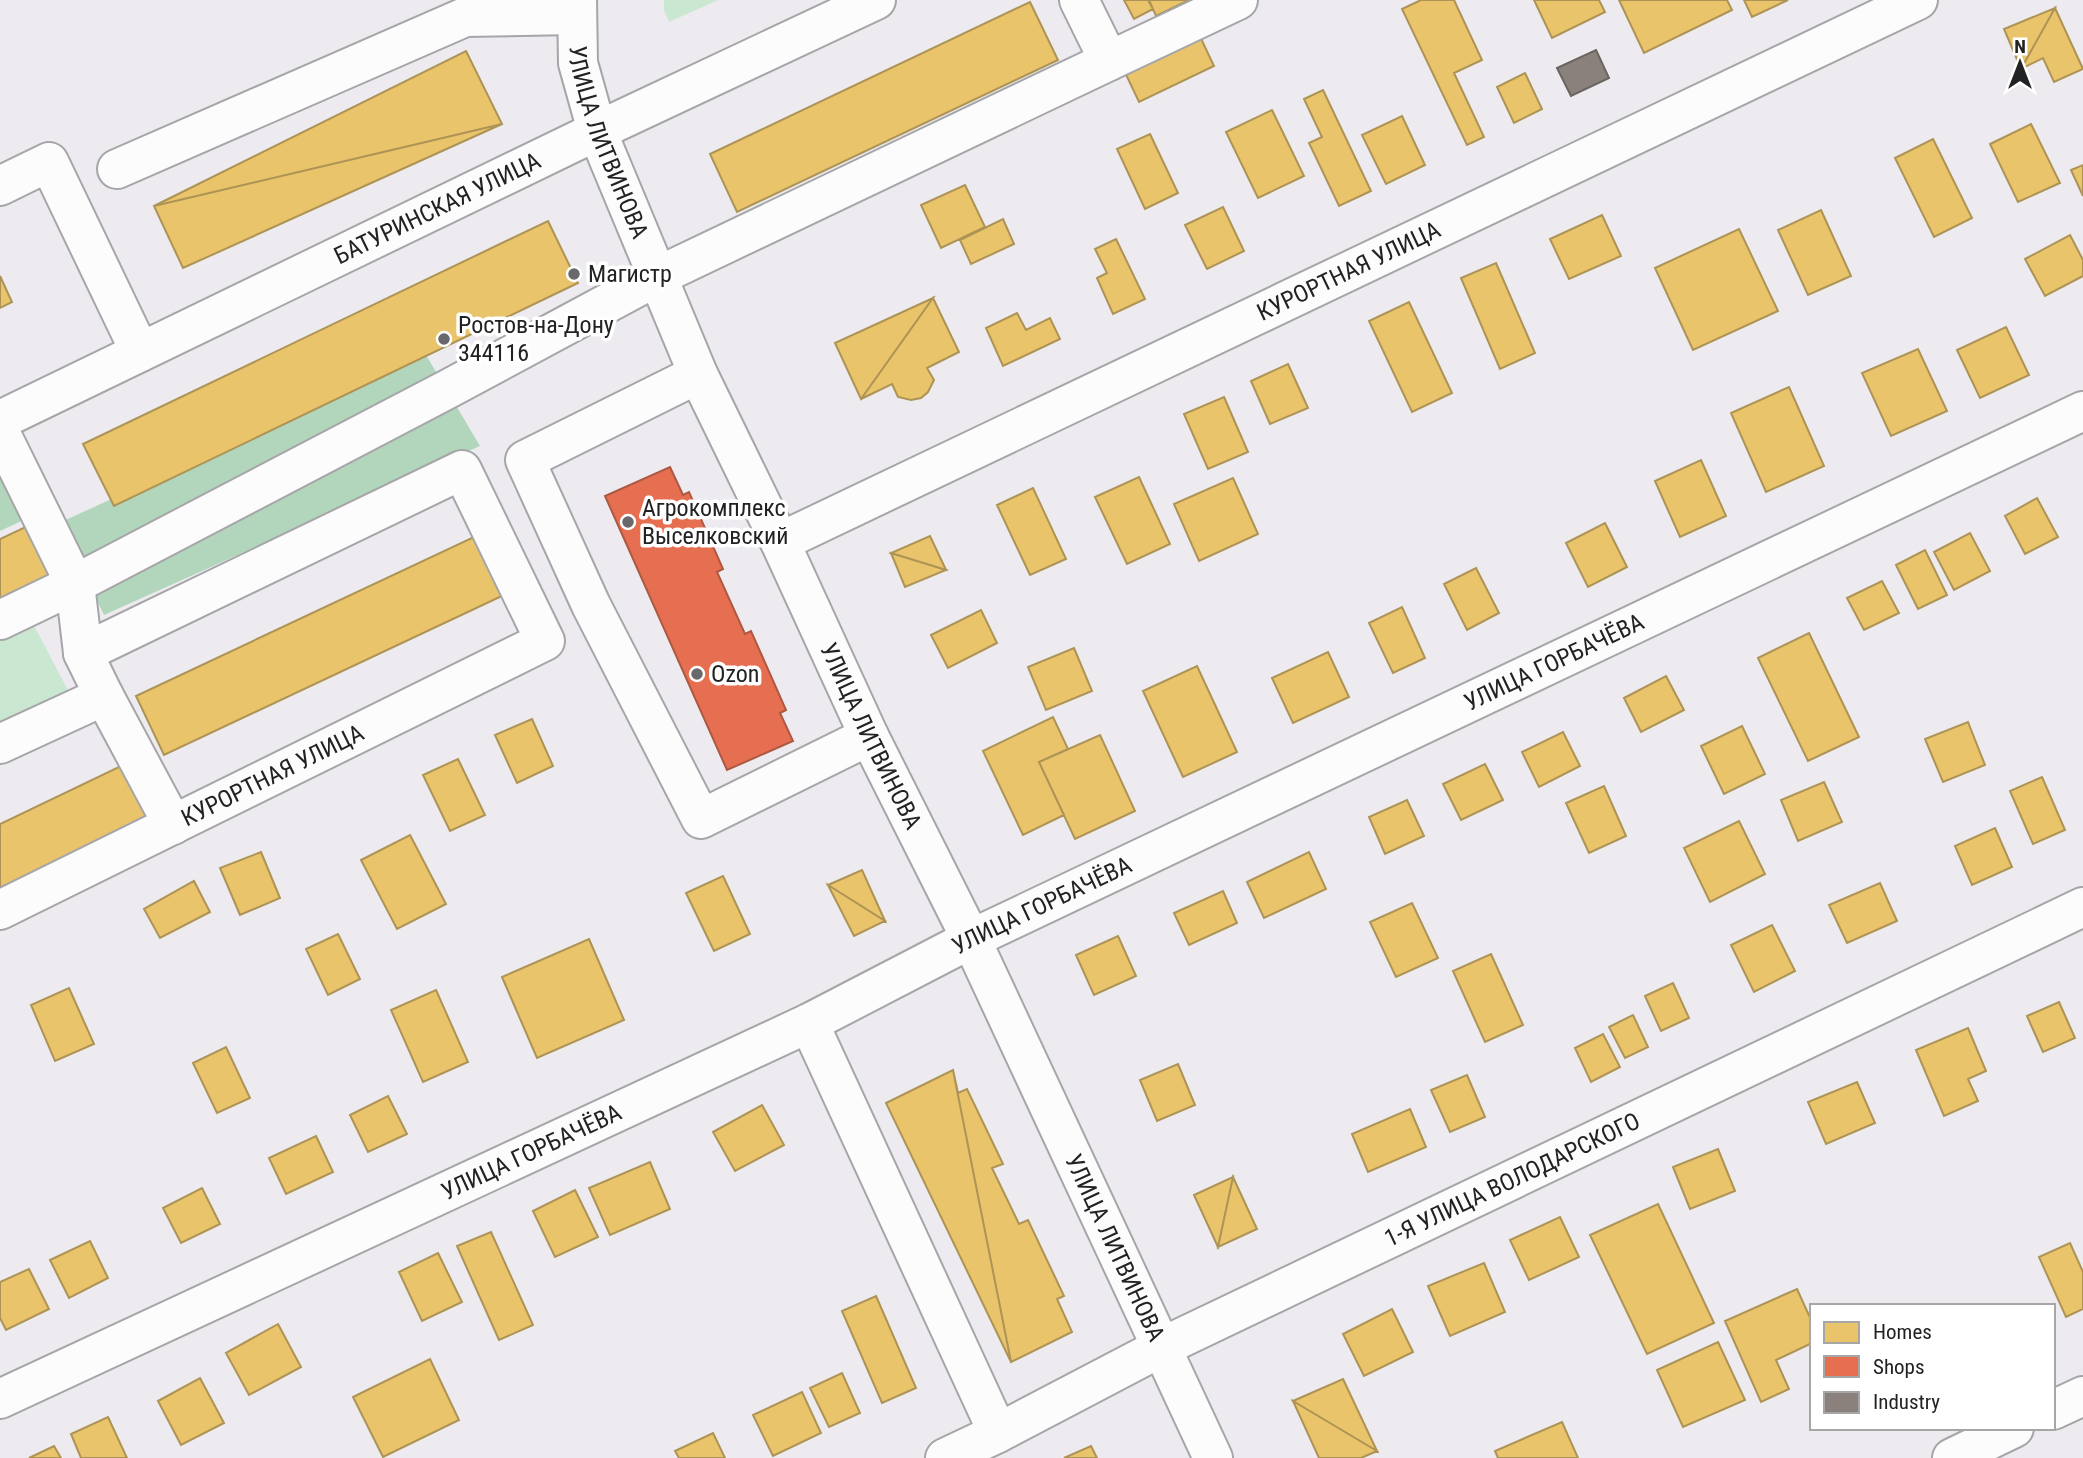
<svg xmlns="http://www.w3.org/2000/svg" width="2083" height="1458" font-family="'Roboto Condensed',sans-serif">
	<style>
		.green { fill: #cae7d2 }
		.forest { fill: #b2d6bc }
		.homes { fill: #e9c46a; stroke: #ad9355; stroke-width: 2 }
		.shops { fill: #e76f51; stroke: #ac5843; stroke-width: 2 }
		.industry { fill: #8a817c; stroke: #6b6461; stroke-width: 2 }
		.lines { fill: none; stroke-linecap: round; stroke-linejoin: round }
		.minor-casing { stroke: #a6a5a8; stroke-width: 42 }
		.minor { stroke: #fcfcfd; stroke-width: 38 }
		.poi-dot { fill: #69686a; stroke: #fff; stroke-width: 2.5 }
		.labels { text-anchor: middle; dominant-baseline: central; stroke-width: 7; stroke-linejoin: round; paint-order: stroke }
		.street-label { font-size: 24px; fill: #222123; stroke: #fff }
		.poi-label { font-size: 24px; fill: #222123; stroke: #fff; text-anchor: start }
	</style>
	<rect width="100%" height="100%" fill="#edebef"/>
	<path class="green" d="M 664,0 L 718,0 L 669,22 L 664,10 Z
		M 28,614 L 73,700 L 0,735 L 0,628 Z"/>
	<path class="forest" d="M 426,355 L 480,446 L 104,615 L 59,523 Z
		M 0,453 L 30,517 L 0,531 Z"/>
	<path class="homes" d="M 1124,0 L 1148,0 L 1153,9 L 1134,19 Z
		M 1149,0 L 1189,0 L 1156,16 Z
		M 1421,0 L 1454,0 L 1482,60 L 1454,73 L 1484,137 L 1467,145 L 1402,9 Z
		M 1534,0 L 1599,0 L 1605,12 L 1552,38 Z
		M 1619,0 L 1727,0 L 1732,10 L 1644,53 Z
		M 1744,0 L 1788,0 L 1752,17 Z
		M 1030,2 L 1058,60 L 737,212 L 710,154 Z
		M 2055,8 L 2083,69 L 2054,82 L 2043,58 L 2021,69 Z
		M 2055,8 L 2021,69 L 2004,29 Z
		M 1196,28 L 1214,66 L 1139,102 L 1121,64 Z
		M 466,51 L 502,124 L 154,206 Z
		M 1525,73 L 1542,109 L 1514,123 L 1497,87 Z
		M 1323,90 L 1371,191 L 1339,206 L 1309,143 L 1322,137 L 1304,99 Z
		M 1272,110 L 1304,176 L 1258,198 L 1226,132 Z
		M 1402,116 L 1425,165 L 1386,184 L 1362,135 Z
		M 502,124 L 183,268 L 154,206 Z
		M 2031,124 L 2060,183 L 2018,202 L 1990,144 Z
		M 1150,134 L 1178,193 L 1145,209 L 1117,149 Z
		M 1933,139 L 1972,218 L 1934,237 L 1895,158 Z
		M 2083,165 L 2083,196 L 2071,170 Z
		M 965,185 L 985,227 L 941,248 L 921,205 Z
		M 1223,207 L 1244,251 L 1207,269 L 1185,225 Z
		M 1821,210 L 1851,276 L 1808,295 L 1778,230 Z
		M 1602,215 L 1621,256 L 1569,279 L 1550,239 Z
		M 1003,219 L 1014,244 L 971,264 L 960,240 Z
		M 548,221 L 578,283 L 114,506 L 83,444 Z
		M 1739,229 L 1778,311 L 1693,350 L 1655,268 Z
		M 2070,235 L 2083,260 L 2083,276 L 2045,296 L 2025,259 Z
		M 1116,239 L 1145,299 L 1113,314 L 1097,278 L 1107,273 L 1095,249 Z
		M 1496,263 L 1535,353 L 1500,369 L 1461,278 Z
		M 0,276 L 12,302 L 0,308 Z
		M 933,298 L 959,352 L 927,368 L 934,380 L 928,392 L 921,398 L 911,400 L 898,397 L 892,384 L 861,399 Z
		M 933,298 L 861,399 L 835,343 Z
		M 1409,302 L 1452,393 L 1412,412 L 1369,321 Z
		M 1017,313 L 1026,330 L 1050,318 L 1060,339 L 1003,366 L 986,328 Z
		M 2006,327 L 2029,375 L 1980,398 L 1957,350 Z
		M 1918,349 L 1947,411 L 1891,436 L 1862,373 Z
		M 1288,364 L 1308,408 L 1270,424 L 1251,381 Z
		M 1789,387 L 1824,466 L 1766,492 L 1731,413 Z
		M 1224,397 L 1248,452 L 1208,469 L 1184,414 Z
		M 1701,460 L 1726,516 L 1680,537 L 1655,481 Z
		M 1139,477 L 1170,544 L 1127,564 L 1095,497 Z
		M 1233,478 L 1258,534 L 1199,561 L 1174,504 Z
		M 1033,488 L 1066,559 L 1030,575 L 997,505 Z
		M 2037,498 L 2058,537 L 2025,554 L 2005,516 Z
		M 34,523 L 63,584 L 0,614 L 0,539 Z
		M 1605,523 L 1627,567 L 1588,587 L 1566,543 Z
		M 1970,533 L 1990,571 L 1954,590 L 1934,552 Z
		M 476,536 L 504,595 L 164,755 L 136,696 Z
		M 930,536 L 946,570 L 891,553 Z
		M 1925,550 L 1947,595 L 1918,609 L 1896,565 Z
		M 891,553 L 946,570 L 905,587 Z
		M 1476,568 L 1499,613 L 1467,630 L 1444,584 Z
		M 1882,581 L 1899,613 L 1864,630 L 1847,598 Z
		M 1402,607 L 1425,658 L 1393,673 L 1369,623 Z
		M 981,610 L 997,643 L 948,668 L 931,635 Z
		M 1809,633 L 1859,737 L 1808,761 L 1758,658 Z
		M 1074,648 L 1092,691 L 1046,710 L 1028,667 Z
		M 1328,652 L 1349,697 L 1293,723 L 1272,678 Z
		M 1197,666 L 1237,752 L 1183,777 L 1143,691 Z
		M 1666,676 L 1684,710 L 1641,732 L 1624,698 Z
		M 1053,717 L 1068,749 L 1039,762 L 1064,815 L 1023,835 L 983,751 Z
		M 532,719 L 553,766 L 517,783 L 495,735 Z
		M 1968,722 L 1985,765 L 1943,782 L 1925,739 Z
		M 1742,726 L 1765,774 L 1724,794 L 1701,746 Z
		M 1563,732 L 1580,766 L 1539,787 L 1522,752 Z
		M 1100,735 L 1135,811 L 1075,839 L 1039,762 Z
		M 458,759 L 485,815 L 450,831 L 423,775 Z
		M 1485,764 L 1503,800 L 1461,820 L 1443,784 Z
		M 123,765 L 151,823 L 0,896 L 0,824 Z
		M 2042,777 L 2065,830 L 2033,844 L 2010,791 Z
		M 1824,782 L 1842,822 L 1798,841 L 1781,800 Z
		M 1604,786 L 1626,836 L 1589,853 L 1566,803 Z
		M 1407,800 L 1424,836 L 1385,854 L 1369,817 Z
		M 1739,821 L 1765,874 L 1710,902 L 1684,848 Z
		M 1995,828 L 2012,867 L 1972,885 L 1955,846 Z
		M 410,835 L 446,904 L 397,929 L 361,860 Z
		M 261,852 L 280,898 L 240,915 L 220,868 Z
		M 1309,852 L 1326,889 L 1264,918 L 1247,882 Z
		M 862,870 L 885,921 L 828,885 Z
		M 723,876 L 750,934 L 714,951 L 686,893 Z
		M 194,881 L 210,912 L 160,938 L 144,909 Z
		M 1880,883 L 1897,921 L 1847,943 L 1829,905 Z
		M 828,885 L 885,921 L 854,936 Z
		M 1223,891 L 1237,923 L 1189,945 L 1174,913 Z
		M 1412,903 L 1438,958 L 1396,977 L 1370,922 Z
		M 1772,925 L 1795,971 L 1754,992 L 1731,945 Z
		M 338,934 L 360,979 L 328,995 L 306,949 Z
		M 1118,936 L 1136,976 L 1094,995 L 1076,955 Z
		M 589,939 L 624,1020 L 537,1058 L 502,977 Z
		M 1491,954 L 1523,1025 L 1485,1042 L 1453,971 Z
		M 1673,983 L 1689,1018 L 1661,1031 L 1645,996 Z
		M 69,988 L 94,1044 L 55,1061 L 31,1005 Z
		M 436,990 L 468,1062 L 423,1082 L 391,1010 Z
		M 2059,1002 L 2075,1038 L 2043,1052 L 2027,1016 Z
		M 1633,1015 L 1648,1047 L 1625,1058 L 1609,1027 Z
		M 1968,1028 L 1986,1071 L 1968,1079 L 1978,1101 L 1944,1116 L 1916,1050 Z
		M 1603,1034 L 1620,1067 L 1591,1082 L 1575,1048 Z
		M 226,1047 L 250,1098 L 217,1113 L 193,1063 Z
		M 1178,1064 L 1195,1105 L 1157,1121 L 1140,1080 Z
		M 953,1070 L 958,1093 L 967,1089 L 1003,1164 L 992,1168 L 1019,1224 L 1028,1220 L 1064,1296 L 1057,1299 L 1072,1332 L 1011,1362 Z
		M 953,1070 L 1011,1362 L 886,1103 Z
		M 1467,1075 L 1485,1117 L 1450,1132 L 1431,1090 Z
		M 1857,1082 L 1875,1123 L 1826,1144 L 1808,1102 Z
		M 388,1096 L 407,1134 L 368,1152 L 350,1115 Z
		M 762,1105 L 784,1145 L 735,1171 L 713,1132 Z
		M 1410,1109 L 1426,1147 L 1368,1172 L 1352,1134 Z
		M 316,1136 L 333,1172 L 286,1194 L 269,1158 Z
		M 1718,1149 L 1735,1191 L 1690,1209 L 1673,1167 Z
		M 650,1162 L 670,1209 L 610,1235 L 589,1188 Z
		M 1233,1177 L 1218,1247 L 1194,1195 Z
		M 1233,1177 L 1257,1229 L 1218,1247 Z
		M 202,1188 L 220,1224 L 181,1243 L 163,1208 Z
		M 575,1190 L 598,1237 L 555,1257 L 533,1211 Z
		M 1658,1204 L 1714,1323 L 1647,1354 L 1590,1235 Z
		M 1560,1217 L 1579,1257 L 1529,1280 L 1510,1240 Z
		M 491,1232 L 533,1325 L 499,1340 L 457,1246 Z
		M 90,1241 L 108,1278 L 69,1298 L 50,1260 Z
		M 2070,1243 L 2083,1272 L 2083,1309 L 2066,1317 L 2039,1257 Z
		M 438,1253 L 462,1302 L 422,1321 L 399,1272 Z
		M 1484,1263 L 1505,1312 L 1450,1336 L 1428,1286 Z
		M 29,1269 L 49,1309 L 6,1330 L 0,1318 L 0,1282 Z
		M 1797,1289 L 1812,1322 L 1812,1343 L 1776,1360 L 1789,1389 L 1761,1402 L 1725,1321 Z
		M 876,1296 L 916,1388 L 882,1403 L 842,1311 Z
		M 1392,1309 L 1413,1352 L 1364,1376 L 1343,1334 Z
		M 278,1324 L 301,1367 L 249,1395 L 226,1353 Z
		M 1718,1342 L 1745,1400 L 1683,1427 L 1657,1370 Z
		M 430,1359 L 459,1420 L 383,1457 L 353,1397 Z
		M 842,1373 L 860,1413 L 829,1427 L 810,1388 Z
		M 200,1378 L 224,1423 L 181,1445 L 158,1401 Z
		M 1343,1379 L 1377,1451 L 1293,1401 Z
		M 802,1392 L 821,1433 L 773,1456 L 753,1415 Z
		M 1293,1401 L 1377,1451 L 1361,1458 L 1319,1458 Z
		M 108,1417 L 127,1458 L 81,1458 L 71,1434 Z
		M 1562,1422 L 1578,1458 L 1498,1458 L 1495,1451 Z
		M 713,1433 L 725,1458 L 679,1458 L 675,1451 Z
		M 54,1446 L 61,1458 L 29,1458 Z
		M 1091,1446 L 1097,1458 L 1064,1458 Z"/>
	<path class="shops" d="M 670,467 L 683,495 L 689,492 L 723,569 L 717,572 L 745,634 L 751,631 L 786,710 L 780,713 L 793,741 L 727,770 L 605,496 Z"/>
	<path class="industry" d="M 1596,50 L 1609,78 L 1571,96 L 1557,68 Z"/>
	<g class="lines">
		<g class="minor-casing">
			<g id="minor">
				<path id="s1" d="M 577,0 L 578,63 L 597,131 L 698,374 L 780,542 L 869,736 L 971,939 L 1213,1458"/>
				<path d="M 1109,61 L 1238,0"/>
				<path d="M 117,169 L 465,17 L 576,15"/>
				<path d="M 0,186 L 49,162 L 140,352"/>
				<path d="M 698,374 L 525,460 L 591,605 L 701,819 L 869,736"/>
				<path id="s2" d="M 0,420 L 597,131 L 876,0"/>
				<path d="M 0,432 L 75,584 L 83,653 L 104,696 L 173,825"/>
				<path id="s3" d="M 780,542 L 1918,0"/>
				<path d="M 0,620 L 75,584 L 448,389 L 658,276 L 1109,61 L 1079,0"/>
				<path d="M 0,744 L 104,696"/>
				<path id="s4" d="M 0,910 L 545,641 L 462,470 L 83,653"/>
				<path d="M 809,1023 L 998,1433"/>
				<path id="s5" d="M 0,1399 L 809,1023 L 971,939 L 2083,411"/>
				<path d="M 2053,1410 L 2083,1396"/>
				<path id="s6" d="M 945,1458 L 998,1433 L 1162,1347 L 2083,907"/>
				<path d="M 1952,1458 L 2014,1428"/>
			</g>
		</g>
		<use href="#minor" class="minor"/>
	</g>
	<g class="poi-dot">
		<circle cx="574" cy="274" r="7"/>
		<circle cx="444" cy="339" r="7"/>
		<circle cx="628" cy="522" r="7"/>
		<circle cx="697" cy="674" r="7"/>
	</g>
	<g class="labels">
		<g class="street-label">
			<text stroke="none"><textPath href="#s1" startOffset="147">УЛИЦА ЛИТВИНОВА</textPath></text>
			<text stroke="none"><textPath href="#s2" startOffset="486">БАТУРИНСКАЯ УЛИЦА</textPath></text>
			<text stroke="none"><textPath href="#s3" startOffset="630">КУРОРТНАЯ УЛИЦА</textPath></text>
			<text stroke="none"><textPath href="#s5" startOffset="1720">УЛИЦА ГОРБАЧЁВА</textPath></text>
			<text stroke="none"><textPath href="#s1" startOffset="798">УЛИЦА ЛИТВИНОВА</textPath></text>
			<text stroke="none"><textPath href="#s4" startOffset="304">КУРОРТНАЯ УЛИЦА</textPath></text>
			<text stroke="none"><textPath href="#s5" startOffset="1153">УЛИЦА ГОРБАЧЁВА</textPath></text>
			<text stroke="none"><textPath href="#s5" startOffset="586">УЛИЦА ГОРБАЧЁВА</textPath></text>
			<text stroke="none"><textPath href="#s6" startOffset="632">1-Я УЛИЦА ВОЛОДАРСКОГО</textPath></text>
			<text stroke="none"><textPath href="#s1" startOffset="1365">УЛИЦА ЛИТВИНОВА</textPath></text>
		</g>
		<g class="poi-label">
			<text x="588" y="274">Магистр</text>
			<text x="458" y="325">Ростов-на-Дону<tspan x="458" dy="28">344116</tspan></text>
			<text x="642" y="508">Агрокомплекс<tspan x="642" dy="28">Выселковский</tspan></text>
			<text x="711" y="674">Ozon</text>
		</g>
	</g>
	<rect x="1810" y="1304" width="245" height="126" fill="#ffffff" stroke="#a7a6a7" stroke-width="2"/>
	<rect x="1824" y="1322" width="35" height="21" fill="#e9c46a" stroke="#a7a6a7" stroke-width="2"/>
	<text x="1873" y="1339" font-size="21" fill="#222123">Homes</text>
	<rect x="1824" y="1356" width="35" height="21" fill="#e76f51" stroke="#a7a6a7" stroke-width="2"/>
	<text x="1873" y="1374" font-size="21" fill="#222123">Shops</text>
	<rect x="1824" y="1392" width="35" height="21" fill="#8a817c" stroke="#a7a6a7" stroke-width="2"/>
	<text x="1873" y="1409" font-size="21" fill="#222123">Industry</text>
	<g transform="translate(2020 63)" stroke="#ffffff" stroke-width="5" paint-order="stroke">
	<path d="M0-5L12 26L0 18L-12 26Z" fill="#222123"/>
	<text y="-10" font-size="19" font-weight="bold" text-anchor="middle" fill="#222123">N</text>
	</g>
</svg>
